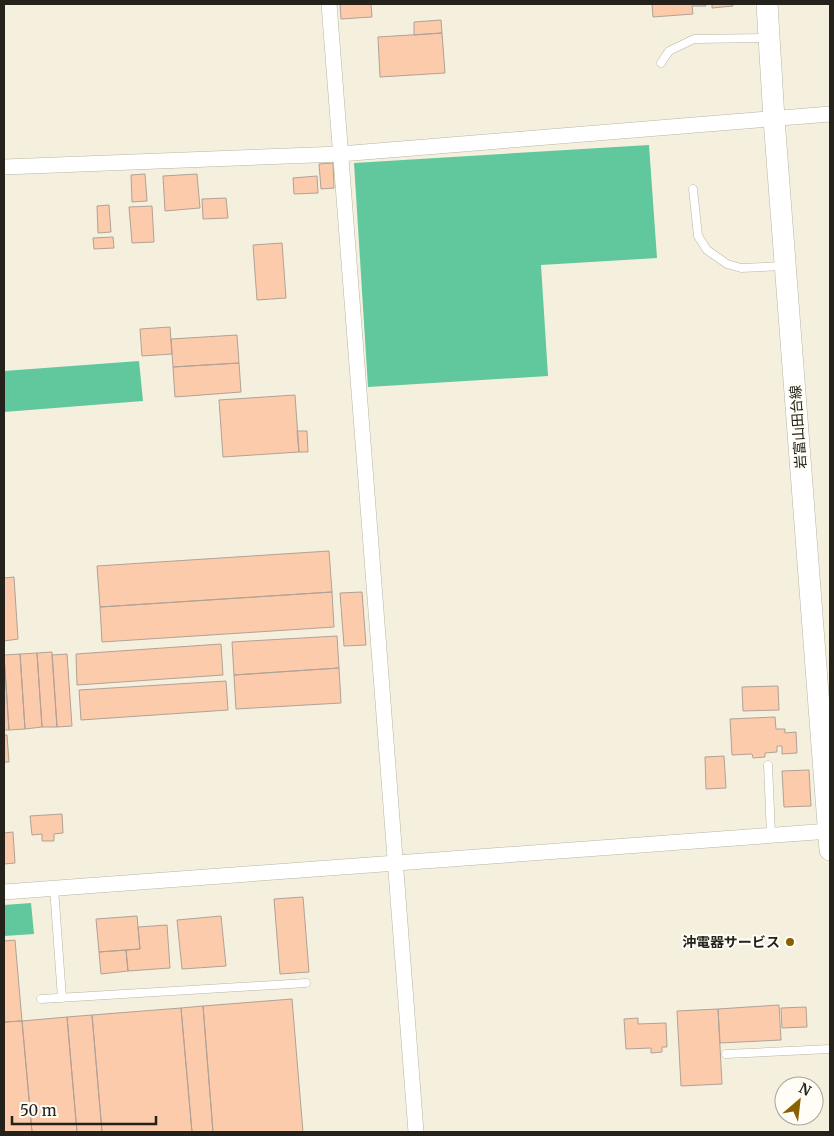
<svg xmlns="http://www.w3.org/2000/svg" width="834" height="1136" font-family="Merriweather,'Noto Sans JP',serif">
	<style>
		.forest { fill: #61c79d }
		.building { fill: #fbcbac; stroke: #b2a196 }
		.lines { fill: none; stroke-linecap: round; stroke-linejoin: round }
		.service-casing { stroke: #b8b5a3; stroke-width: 9 }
		.minor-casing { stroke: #b8b5a3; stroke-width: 16 }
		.secondary-casing { stroke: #b8b5a3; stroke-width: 22 }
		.service { stroke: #fff; stroke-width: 8 }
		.minor { stroke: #fff; stroke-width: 15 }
		.secondary { stroke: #fff; stroke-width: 21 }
		.poi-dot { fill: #8a6100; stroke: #fffdf6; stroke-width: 2 }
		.labels { text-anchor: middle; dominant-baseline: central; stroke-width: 4; stroke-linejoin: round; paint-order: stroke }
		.street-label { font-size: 14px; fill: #24221b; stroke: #fffdf6 }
		.poi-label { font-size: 14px; font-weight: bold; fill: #24221b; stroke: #fffdf6; text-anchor: end }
	</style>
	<rect width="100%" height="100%" fill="#f4f0dd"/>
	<path class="forest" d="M 649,145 L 657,258 L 541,265 L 548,376 L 368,387 L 354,163 Z
		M 139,361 L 143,401 L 4,412 L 4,371 Z
		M 31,903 L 34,934 L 4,936 L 4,905 Z"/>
	<path class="building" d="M 340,4 L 371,4 L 372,17 L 341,19 Z
		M 652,4 L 706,4 L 706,6 L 692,6 L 693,14 L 653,17 Z
		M 712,4 L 733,4 L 733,6 L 712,8 Z
		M 441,20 L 442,33 L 414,35 L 414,22 Z
		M 442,33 L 445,73 L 380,77 L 378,37 Z
		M 333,163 L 334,188 L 321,189 L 319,164 Z
		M 145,174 L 147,201 L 132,202 L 131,175 Z
		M 197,174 L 200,208 L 165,211 L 163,176 Z
		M 317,176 L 318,193 L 294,194 L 293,178 Z
		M 226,198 L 228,218 L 203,219 L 202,199 Z
		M 109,205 L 111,232 L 98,233 L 97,206 Z
		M 152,206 L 154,242 L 132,243 L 129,207 Z
		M 113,237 L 114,248 L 94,249 L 93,238 Z
		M 282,243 L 286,298 L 257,300 L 253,245 Z
		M 170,327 L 172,354 L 142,356 L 140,329 Z
		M 237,335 L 239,363 L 173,367 L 171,339 Z
		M 239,363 L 241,392 L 175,397 L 173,367 Z
		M 295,395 L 299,452 L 223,457 L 219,400 Z
		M 297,431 L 307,431 L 308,452 L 299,452 Z
		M 329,551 L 332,592 L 100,607 L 97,566 Z
		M 14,577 L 18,639 L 4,641 L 4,578 Z
		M 332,592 L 334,627 L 102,642 L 100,607 Z
		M 362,592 L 366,645 L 344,646 L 340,593 Z
		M 337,636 L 339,668 L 234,675 L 232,642 Z
		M 221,644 L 223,675 L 77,685 L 76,654 Z
		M 52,652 L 57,727 L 42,727 L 37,653 Z
		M 37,653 L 42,727 L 25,729 L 20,654 Z
		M 20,654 L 25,729 L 9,730 L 4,655 Z
		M 67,654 L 72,726 L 57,727 L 52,655 Z
		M 4,655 L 9,730 L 4,730 Z
		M 339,668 L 341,703 L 236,709 L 234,675 Z
		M 226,681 L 228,710 L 81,720 L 79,690 Z
		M 778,686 L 779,710 L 743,711 L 742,687 Z
		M 775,717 L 776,729 L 785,729 L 785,733 L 796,732 L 797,753 L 782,754 L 782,746 L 777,746 L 777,752 L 765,753 L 765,757 L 753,758 L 752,754 L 732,755 L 730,719 Z
		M 4,735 L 7,735 L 9,762 L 4,762 Z
		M 724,756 L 726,788 L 706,789 L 705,757 Z
		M 809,770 L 811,806 L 784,807 L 782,771 Z
		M 62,814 L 63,833 L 54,834 L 54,841 L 42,841 L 42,834 L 32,835 L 30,816 Z
		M 13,832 L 15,863 L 4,864 L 4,833 Z
		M 303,897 L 309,972 L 280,974 L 274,899 Z
		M 137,916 L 140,949 L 99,952 L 96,919 Z
		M 221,916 L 226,966 L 182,969 L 177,920 Z
		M 167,925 L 170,968 L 128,971 L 126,950 L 140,949 L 138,927 Z
		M 15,940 L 22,1021 L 4,1022 L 4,941 Z
		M 126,950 L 128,971 L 101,974 L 99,952 Z
		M 292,999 L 303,1132 L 213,1132 L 203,1006 Z
		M 779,1005 L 781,1040 L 720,1043 L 718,1009 Z
		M 203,1006 L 213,1132 L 192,1132 L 181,1008 Z
		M 806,1007 L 807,1027 L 782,1028 L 781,1008 Z
		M 181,1008 L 192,1132 L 102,1132 L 92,1015 Z
		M 718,1009 L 722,1084 L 681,1086 L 677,1011 Z
		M 92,1015 L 102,1132 L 77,1132 L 67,1017 Z
		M 67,1017 L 77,1132 L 32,1132 L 22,1021 Z
		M 638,1018 L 638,1024 L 666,1023 L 667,1047 L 662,1047 L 662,1052 L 651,1053 L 651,1048 L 626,1049 L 624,1019 Z
		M 22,1021 L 32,1132 L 4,1132 L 4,1022 Z"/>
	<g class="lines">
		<g class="service-casing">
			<path id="service" d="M 661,63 L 669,51 L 694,39 L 768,38
				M 693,189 L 698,236 L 707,250 L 727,264 L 741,268 L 783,266
				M 768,765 L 771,835
				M 54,888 L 62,998
				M 41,999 L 306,983
				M 726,1054 L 830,1049"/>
		</g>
		<g class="minor-casing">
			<path id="minor" d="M 329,4 C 356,380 390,756 416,1132
				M 4,167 L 340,154 L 830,114
				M 4,892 L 830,831"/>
		</g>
		<g class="secondary-casing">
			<path id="secondary" d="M 767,4 L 774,119 L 830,850"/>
		</g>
		<use href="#service" class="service"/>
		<use href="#minor" class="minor"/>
		<use href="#secondary" class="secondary"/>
	</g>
	<circle class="poi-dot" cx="790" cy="942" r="5"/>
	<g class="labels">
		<g class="street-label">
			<text transform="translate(798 427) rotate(-94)">岩富山田台線</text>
		</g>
		<g class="poi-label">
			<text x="780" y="942">沖電器サービス</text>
		</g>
	</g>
	<rect width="834" height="1136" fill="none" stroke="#24221b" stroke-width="10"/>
	<g transform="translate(799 1101) rotate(28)"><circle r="24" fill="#fffdf6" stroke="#a7a59e"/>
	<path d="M0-4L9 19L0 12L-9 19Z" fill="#8a6100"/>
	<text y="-8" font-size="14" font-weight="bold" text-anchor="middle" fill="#24221b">N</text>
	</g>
	<path d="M12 1116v8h144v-8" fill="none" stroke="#24221b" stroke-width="2.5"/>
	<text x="20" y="1116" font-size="15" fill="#24221b" stroke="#fffdf6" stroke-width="4" paint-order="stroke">50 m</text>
</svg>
